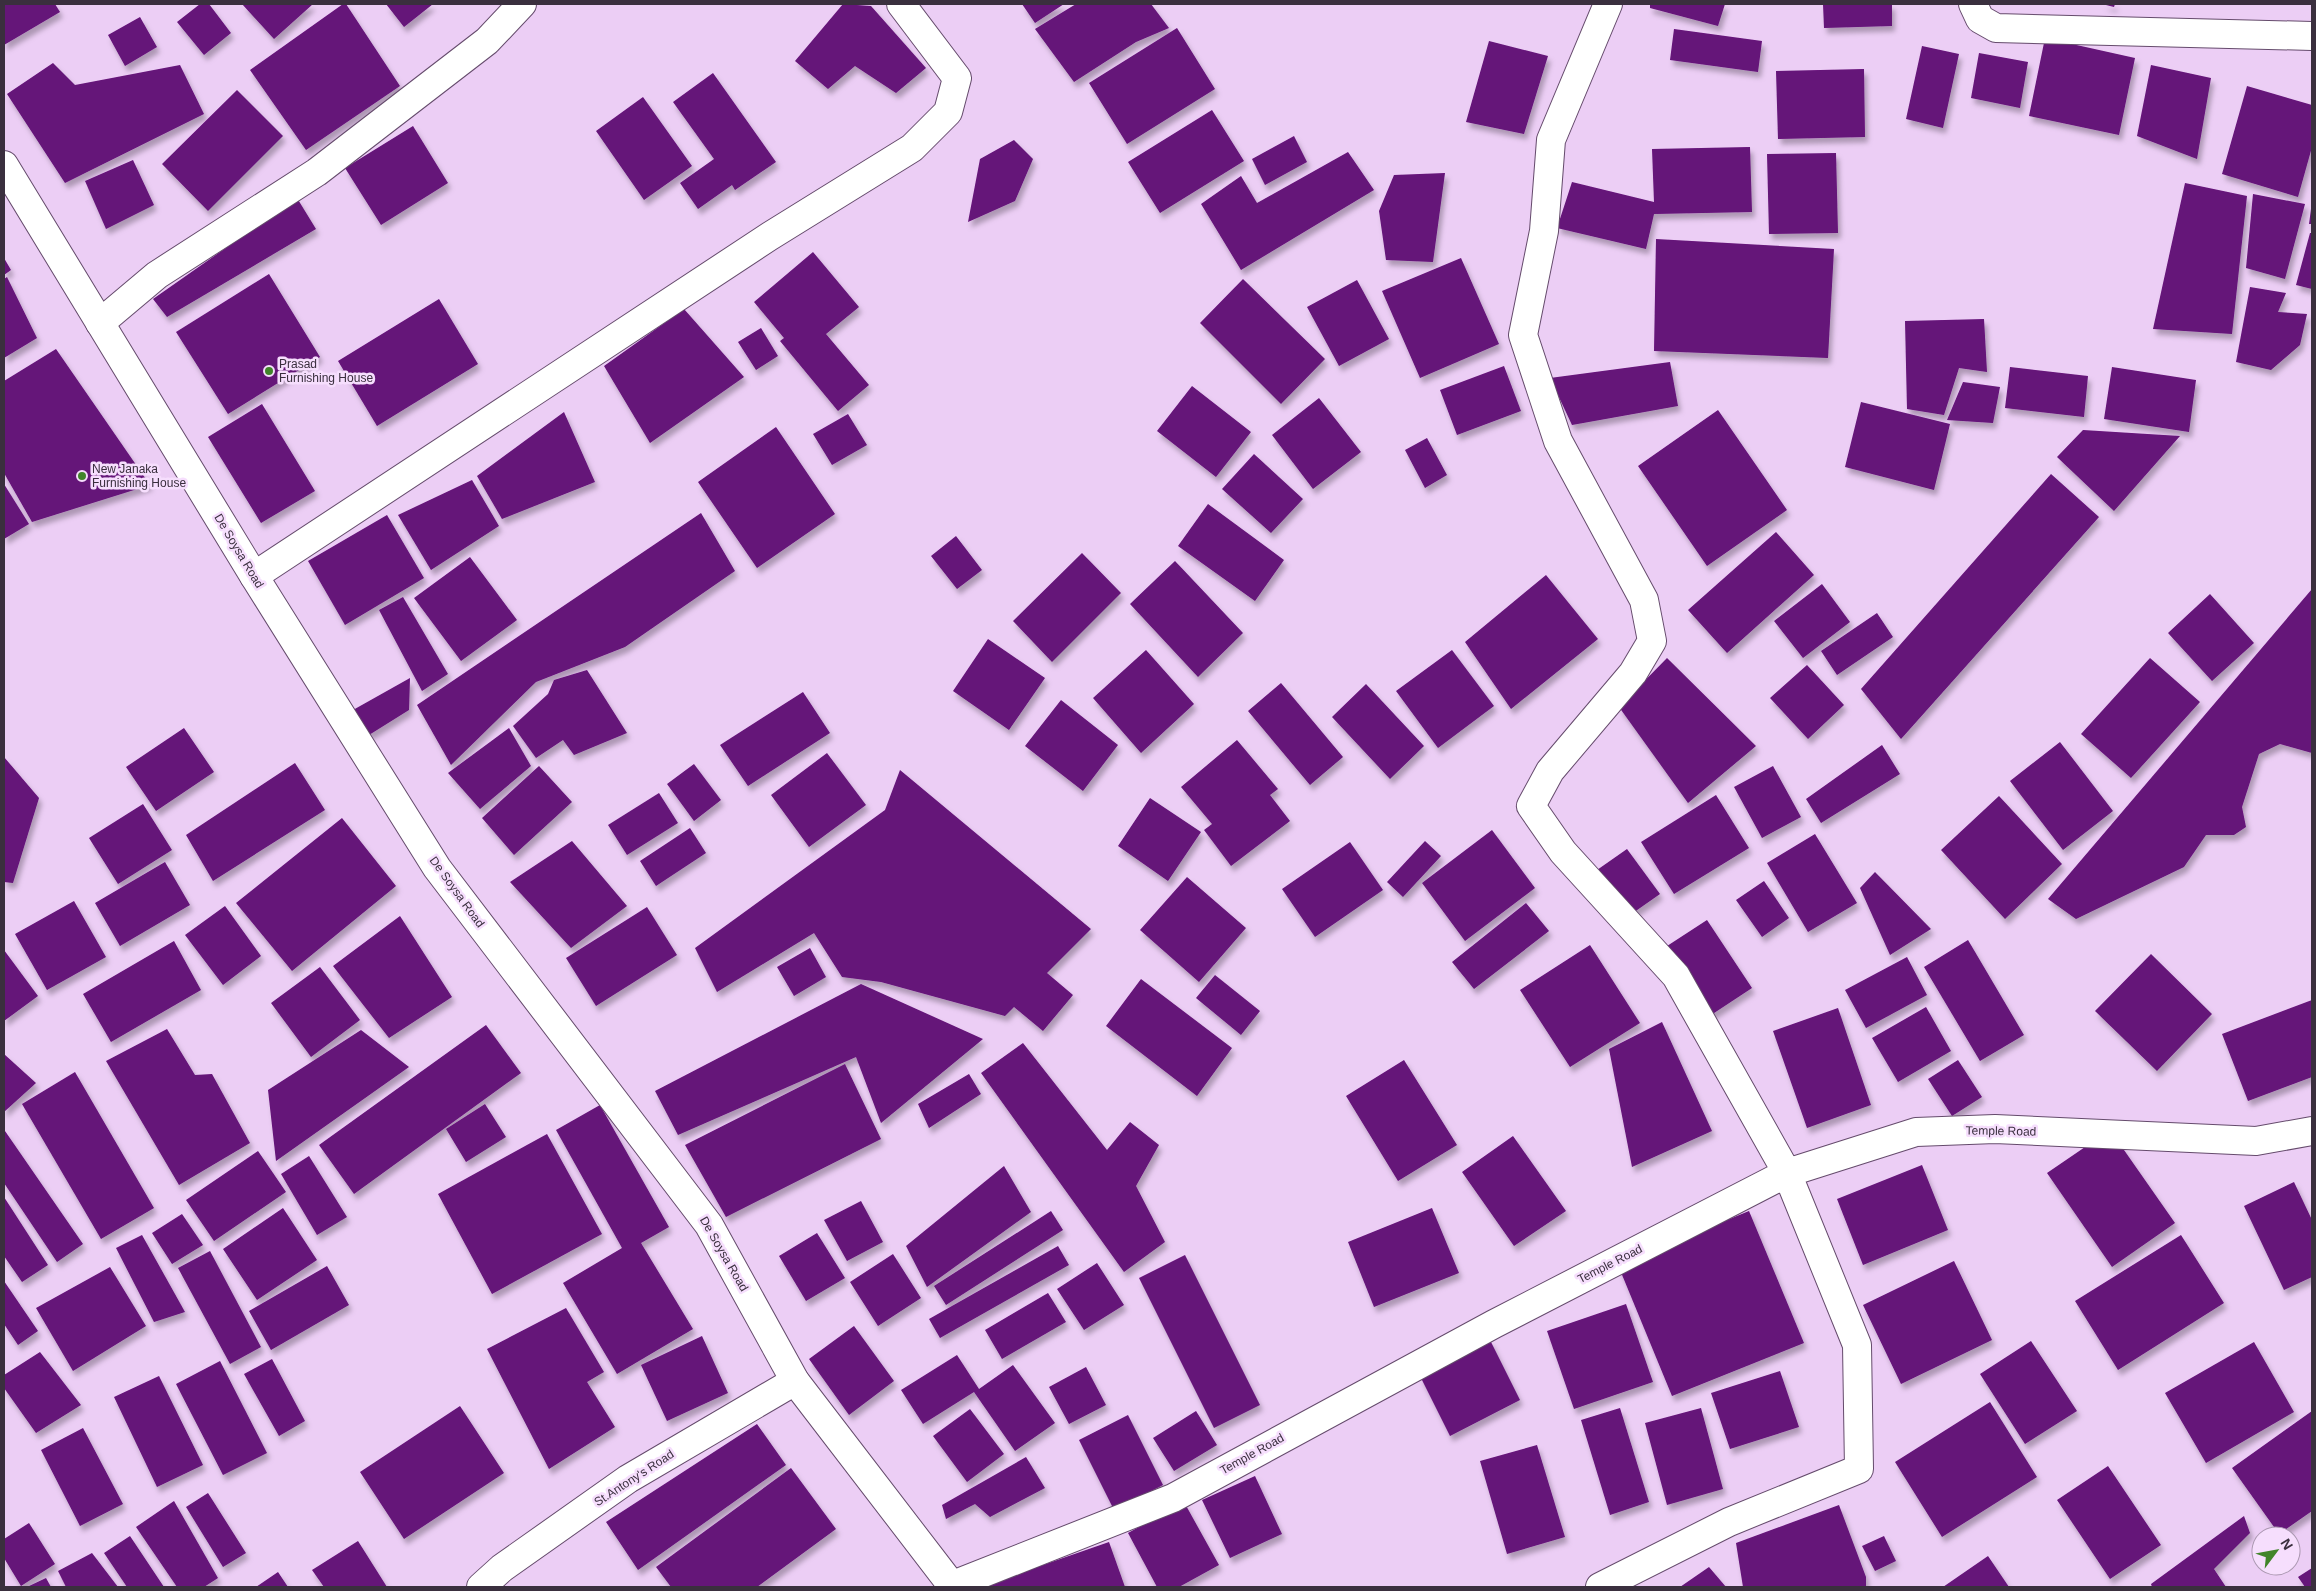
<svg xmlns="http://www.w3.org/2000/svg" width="2316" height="1591" font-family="Arial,sans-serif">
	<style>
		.building { fill: #651379; filter: url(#shadow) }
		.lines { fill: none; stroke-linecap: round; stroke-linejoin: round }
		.minor-casing { stroke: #654b6c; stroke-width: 30 }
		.primary-casing { stroke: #654b6c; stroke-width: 30 }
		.minor { stroke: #fff; stroke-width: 28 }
		.primary { stroke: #fff; stroke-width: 28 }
		.poi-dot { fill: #41852a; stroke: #f6defd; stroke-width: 2 }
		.labels { text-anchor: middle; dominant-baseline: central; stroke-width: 5; stroke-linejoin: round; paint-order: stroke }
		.poi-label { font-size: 12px; fill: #3a2f3e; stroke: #f6defd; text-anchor: start }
		.street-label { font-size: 12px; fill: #3a2f3e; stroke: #f6defd }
	</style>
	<defs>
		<filter id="shadow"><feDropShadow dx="3" dy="5.5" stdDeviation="2.5" flood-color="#0004"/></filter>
	</defs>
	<rect width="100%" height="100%" fill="#eccef5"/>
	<path class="building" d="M 4,4 L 55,4 L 60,12 L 4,45 Z
		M 200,4 L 209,4 L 231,33 L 204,55 L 177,22 Z
		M 242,4 L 313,4 L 274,39 Z
		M 343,4 L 346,4 L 400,86 L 306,150 L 250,70 Z
		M 386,4 L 433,4 L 404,27 Z
		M 843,4 L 871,6 L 926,68 L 896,93 L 855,66 L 828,89 L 795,61 Z
		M 1022,4 L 1064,4 L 1035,23 Z
		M 1076,4 L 1151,4 L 1169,28 L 1136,42 L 1074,82 L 1035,29 Z
		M 1650,4 L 1725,4 L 1718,26 L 1650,8 Z
		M 1823,4 L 1892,4 L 1892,26 L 1824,28 Z
		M 2102,4 L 2115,4 L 2114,7 Z
		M 140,17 L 157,47 L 125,66 L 108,35 Z
		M 1177,28 L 1215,89 L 1127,144 L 1089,83 Z
		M 1674,29 L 1762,41 L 1758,72 L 1670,60 Z
		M 2045,38 L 2135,58 L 2119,135 L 2029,116 Z
		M 1489,41 L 1548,56 L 1524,134 L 1466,122 Z
		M 1922,46 L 1959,54 L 1943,128 L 1906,119 Z
		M 1979,53 L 2028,62 L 2020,108 L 1971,98 Z
		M 53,63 L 75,85 L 180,65 L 204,114 L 65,183 L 7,94 Z
		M 2151,65 L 2211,78 L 2197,159 L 2137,136 Z
		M 1864,69 L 1865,137 L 1778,139 L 1776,71 Z
		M 713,73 L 776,162 L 735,190 L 732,185 L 698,209 L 680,183 L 714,159 L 673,102 Z
		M 2247,86 L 2312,105 L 2312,147 L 2298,197 L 2222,174 Z
		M 237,90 L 283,136 L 208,211 L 162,164 Z
		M 643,97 L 692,166 L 644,200 L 596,131 Z
		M 1212,110 L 1244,161 L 1160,213 L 1128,162 Z
		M 413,126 L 448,183 L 381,225 L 345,168 Z
		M 1294,136 L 1307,162 L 1265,185 L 1252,159 Z
		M 1014,140 L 1033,159 L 1015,201 L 968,222 L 980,159 Z
		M 1750,147 L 1752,212 L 1654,214 L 1646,249 L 1557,228 L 1572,182 L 1654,202 L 1652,149 Z
		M 1348,152 L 1374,190 L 1241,270 L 1201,204 L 1241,176 L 1257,203 Z
		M 1836,153 L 1838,233 L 1769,234 L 1767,154 Z
		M 133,160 L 154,205 L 106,229 L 85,181 Z
		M 1445,173 L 1433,262 L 1386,260 L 1379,211 L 1394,175 Z
		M 2185,183 L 2247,196 L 2232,334 L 2153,329 Z
		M 2253,194 L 2305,204 L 2285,279 L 2246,268 Z
		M 297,198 L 316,229 L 167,317 L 153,299 Z
		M 2311,209 L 2312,224 L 2309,224 Z
		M 2310,233 L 2312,233 L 2312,289 L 2296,285 Z
		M 1656,239 L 1834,249 L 1828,358 L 1654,351 Z
		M 813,252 L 859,307 L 826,334 L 869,385 L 838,411 L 780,341 L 784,338 L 754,302 Z
		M 4,258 L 11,270 L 4,275 Z
		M 1461,258 L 1499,344 L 1420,378 L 1382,291 Z
		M 269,274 L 320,357 L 228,414 L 176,332 Z
		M 7,277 L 37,338 L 4,358 L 4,279 Z
		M 1243,279 L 1325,359 L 1281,404 L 1200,323 Z
		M 1357,280 L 1389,339 L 1339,366 L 1307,307 Z
		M 2250,287 L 2286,293 L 2278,312 L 2307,314 L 2300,345 L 2271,370 L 2236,362 Z
		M 439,299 L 478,364 L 377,426 L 338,361 Z
		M 684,309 L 744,377 L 650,443 L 604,366 Z
		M 1984,319 L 1987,372 L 1959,368 L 1944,415 L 1907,409 L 1905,321 Z
		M 761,328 L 778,356 L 756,370 L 738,342 Z
		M 56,349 L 150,485 L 32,522 L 4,473 L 4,381 Z
		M 1670,362 L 1678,406 L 1572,425 L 1550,378 Z
		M 1504,366 L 1521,411 L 1457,435 L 1440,390 Z
		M 2010,367 L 2088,376 L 2084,417 L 2005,408 Z
		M 2112,367 L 2196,380 L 2189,432 L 2104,419 Z
		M 1963,382 L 2000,387 L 1993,423 L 1947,420 Z
		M 1192,386 L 1251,432 L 1216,477 L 1157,431 Z
		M 1319,398 L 1361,452 L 1313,489 L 1272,435 Z
		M 1861,402 L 1950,424 L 1934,490 L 1845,467 Z
		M 262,404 L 315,491 L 261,523 L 208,437 Z
		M 1718,410 L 1787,510 L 1707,566 L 1638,466 Z
		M 564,412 L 595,482 L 502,519 L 477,476 Z
		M 848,414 L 867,445 L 832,465 L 813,434 Z
		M 776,427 L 835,514 L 757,568 L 698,482 Z
		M 2083,430 L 2180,436 L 2114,511 L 2057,457 Z
		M 1427,438 L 1447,475 L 1425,488 L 1405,450 Z
		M 1254,454 L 1303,499 L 1271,533 L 1222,489 Z
		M 2051,474 L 2099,517 L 1901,739 L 1861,689 Z
		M 472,480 L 499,526 L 431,570 L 398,515 Z
		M 4,484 L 29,524 L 4,539 Z
		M 1208,504 L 1284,560 L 1255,601 L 1178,546 Z
		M 701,513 L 735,571 L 625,647 L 536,682 L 451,765 L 417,705 Z
		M 387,515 L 424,578 L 345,625 L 308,561 Z
		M 1776,532 L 1814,575 L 1727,653 L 1688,610 Z
		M 956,536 L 982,570 L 957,589 L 931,556 Z
		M 1082,553 L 1121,593 L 1052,662 L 1013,621 Z
		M 470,557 L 517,620 L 461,661 L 414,598 Z
		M 1175,561 L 1243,633 L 1198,677 L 1130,604 Z
		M 1546,575 L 1598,639 L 1511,709 L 1465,642 Z
		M 1822,584 L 1850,622 L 1803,658 L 1774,621 Z
		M 2312,589 L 2312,753 L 2280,744 L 2259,754 L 2242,807 L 2246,827 L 2234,835 L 2206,835 L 2184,867 L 2076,919 L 2048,899 Z
		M 2210,594 L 2254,643 L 2212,681 L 2168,633 Z
		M 403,597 L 448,674 L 422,691 L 379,610 Z
		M 1877,613 L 1893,637 L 1837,675 L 1821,651 Z
		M 988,639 L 1045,678 L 1009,730 L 953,691 Z
		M 1146,650 L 1194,704 L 1141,753 L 1093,698 Z
		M 1452,650 L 1494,706 L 1438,748 L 1396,691 Z
		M 1667,658 L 1756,746 L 1688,803 L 1619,707 Z
		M 2150,658 L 2200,702 L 2131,778 L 2081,734 Z
		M 1807,665 L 1844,705 L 1808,739 L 1770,698 Z
		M 587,670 L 627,733 L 574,755 L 563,740 L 536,758 L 513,726 L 548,694 L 554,680 Z
		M 410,678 L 409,710 L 369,735 L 353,710 Z
		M 1281,683 L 1343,757 L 1310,785 L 1248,711 Z
		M 1366,684 L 1424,746 L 1390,779 L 1332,717 Z
		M 803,692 L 830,733 L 748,786 L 720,745 Z
		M 1061,700 L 1118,745 L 1083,791 L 1025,746 Z
		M 184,728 L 214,772 L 156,811 L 126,767 Z
		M 509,728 L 531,766 L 480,809 L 448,773 Z
		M 1237,740 L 1278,789 L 1270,795 L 1290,821 L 1231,866 L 1204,830 L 1212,824 L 1181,787 Z
		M 2060,742 L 2113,811 L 2063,850 L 2010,781 Z
		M 1882,745 L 1900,774 L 1821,823 L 1806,799 Z
		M 827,753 L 866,805 L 809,847 L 771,795 Z
		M 4,757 L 39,798 L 13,883 L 4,882 Z
		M 295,763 L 325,810 L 213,881 L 186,835 Z
		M 694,764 L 721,800 L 694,821 L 667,784 Z
		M 539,766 L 572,802 L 514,855 L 482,818 Z
		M 1773,766 L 1801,817 L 1762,838 L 1734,787 Z
		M 900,770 L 1091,929 L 1047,973 L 1073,995 L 1043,1031 L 1014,1007 L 1005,1016 L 881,982 L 842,977 L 814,933 L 717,992 L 695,948 L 885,810 Z
		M 659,793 L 678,823 L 627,855 L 608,825 Z
		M 1716,795 L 1749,848 L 1674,894 L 1641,842 Z
		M 1999,796 L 2062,864 L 2005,919 L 1941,850 Z
		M 1150,798 L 1201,832 L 1168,881 L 1118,846 Z
		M 143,804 L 172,850 L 118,884 L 89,838 Z
		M 342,818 L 396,886 L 292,971 L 236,903 Z
		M 690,828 L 706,853 L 656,886 L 640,861 Z
		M 1492,830 L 1535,888 L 1465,941 L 1422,883 Z
		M 1815,834 L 1857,903 L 1808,932 L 1767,863 Z
		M 572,841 L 627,906 L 571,948 L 510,882 Z
		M 1425,841 L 1441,856 L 1403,897 L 1387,882 Z
		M 1350,842 L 1383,890 L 1315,937 L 1282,889 Z
		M 1627,849 L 1660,894 L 1630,915 L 1597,870 Z
		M 165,862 L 190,905 L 120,946 L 95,903 Z
		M 1875,872 L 1931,929 L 1890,955 L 1860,888 Z
		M 1187,877 L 1246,928 L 1199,982 L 1140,930 Z
		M 1764,881 L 1789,918 L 1762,937 L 1736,900 Z
		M 74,901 L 106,957 L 47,990 L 15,934 Z
		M 1526,903 L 1549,931 L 1474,989 L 1452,962 Z
		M 225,906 L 261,956 L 223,985 L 185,935 Z
		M 647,907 L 677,955 L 596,1006 L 566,958 Z
		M 400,916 L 452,997 L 389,1038 L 333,966 Z
		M 1707,920 L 1752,988 L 1708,1017 L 1664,948 Z
		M 1968,940 L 2024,1035 L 1980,1061 L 1924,967 Z
		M 174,941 L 201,990 L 111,1042 L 83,994 Z
		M 1590,945 L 1640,1023 L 1570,1067 L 1520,990 Z
		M 810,948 L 826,977 L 794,996 L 777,967 Z
		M 4,950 L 38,996 L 4,1021 Z
		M 2151,954 L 2212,1014 L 2157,1071 L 2095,1011 Z
		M 1907,957 L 1927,995 L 1866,1028 L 1845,990 Z
		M 320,967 L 360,1020 L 311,1057 L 271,1003 Z
		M 1215,975 L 1260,1011 L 1241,1035 L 1196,998 Z
		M 1141,979 L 1232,1048 L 1197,1096 L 1106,1026 Z
		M 861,984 L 983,1039 L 881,1123 L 856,1057 L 678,1135 L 655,1091 Z
		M 2312,1000 L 2312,1077 L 2248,1101 L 2222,1034 Z
		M 1926,1007 L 1951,1051 L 1898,1082 L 1872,1038 Z
		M 1838,1008 L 1871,1105 L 1807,1128 L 1773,1031 Z
		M 1662,1022 L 1712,1131 L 1632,1167 L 1609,1049 Z
		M 486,1025 L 521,1073 L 354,1194 L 319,1145 Z
		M 167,1029 L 195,1075 L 212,1074 L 250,1143 L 179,1185 L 106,1061 Z
		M 361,1030 L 409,1067 L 276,1161 L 268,1090 Z
		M 1023,1043 L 1107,1150 L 1130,1122 L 1159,1145 L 1136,1186 L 1165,1242 L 1124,1272 L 981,1073 Z
		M 4,1054 L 36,1083 L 4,1112 Z
		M 1404,1060 L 1457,1145 L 1398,1181 L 1346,1096 Z
		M 1958,1060 L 1982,1097 L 1952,1116 L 1928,1079 Z
		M 845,1064 L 881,1139 L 726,1217 L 685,1145 Z
		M 75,1072 L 154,1208 L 101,1239 L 22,1104 Z
		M 969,1074 L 981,1094 L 929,1128 L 918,1104 Z
		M 485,1104 L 506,1137 L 466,1162 L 446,1129 Z
		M 600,1105 L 669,1227 L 641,1243 L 693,1329 L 617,1374 L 563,1283 L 622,1248 L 556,1130 Z
		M 2110,1130 L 2175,1223 L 2112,1267 L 2047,1173 Z
		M 5,1131 L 83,1244 L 57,1262 L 4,1183 L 4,1132 Z
		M 547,1134 L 602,1234 L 492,1294 L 438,1194 Z
		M 1513,1136 L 1566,1211 L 1514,1246 L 1462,1172 Z
		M 258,1151 L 286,1192 L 214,1241 L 186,1200 Z
		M 309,1156 L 347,1217 L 317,1235 L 281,1174 Z
		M 1922,1165 L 1948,1230 L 1863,1265 L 1837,1199 Z
		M 1004,1166 L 1031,1212 L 927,1287 L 906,1246 Z
		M 2294,1182 L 2312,1220 L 2312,1277 L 2284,1290 L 2244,1206 Z
		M 4,1197 L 48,1265 L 22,1282 L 4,1256 Z
		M 861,1201 L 883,1242 L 847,1261 L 824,1220 Z
		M 283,1208 L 317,1260 L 257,1300 L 223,1249 Z
		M 1432,1208 L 1459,1273 L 1374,1307 L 1348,1242 Z
		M 1051,1211 L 1063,1230 L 946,1305 L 934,1286 Z
		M 1749,1211 L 1804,1343 L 1672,1396 L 1618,1265 Z
		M 182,1214 L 203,1245 L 172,1264 L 152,1233 Z
		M 817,1233 L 845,1278 L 806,1301 L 779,1256 Z
		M 142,1235 L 185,1312 L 154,1322 L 116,1248 Z
		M 2181,1235 L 2224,1303 L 2118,1370 L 2075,1301 Z
		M 1058,1246 L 1069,1265 L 940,1338 L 929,1319 Z
		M 210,1251 L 261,1347 L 230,1364 L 178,1268 Z
		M 893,1254 L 921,1298 L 878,1326 L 850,1282 Z
		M 1185,1255 L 1260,1405 L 1214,1428 L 1139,1278 Z
		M 1954,1261 L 1992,1340 L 1901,1384 L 1863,1305 Z
		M 1097,1263 L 1124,1305 L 1084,1330 L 1057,1289 Z
		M 327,1266 L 349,1305 L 271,1350 L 249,1311 Z
		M 110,1267 L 146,1326 L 73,1371 L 36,1308 Z
		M 4,1281 L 38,1331 L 18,1345 L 4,1324 Z
		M 1048,1293 L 1066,1322 L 1002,1359 L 985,1330 Z
		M 1626,1304 L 1653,1382 L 1574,1409 L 1547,1331 Z
		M 566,1308 L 604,1372 L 587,1382 L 615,1427 L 549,1469 L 487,1349 Z
		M 854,1326 L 894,1381 L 849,1415 L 809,1359 Z
		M 702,1336 L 728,1393 L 667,1421 L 641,1365 Z
		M 1490,1340 L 1520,1400 L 1450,1436 L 1420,1376 Z
		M 2031,1341 L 2077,1411 L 2025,1444 L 1980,1374 Z
		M 2254,1342 L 2294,1412 L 2206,1463 L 2165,1393 Z
		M 40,1352 L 81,1405 L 36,1433 L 4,1388 L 4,1375 Z
		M 957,1355 L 979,1389 L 1013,1365 L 1055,1423 L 1015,1451 L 974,1392 L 923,1424 L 901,1390 Z
		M 272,1359 L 305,1421 L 279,1436 L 244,1374 Z
		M 220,1361 L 267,1453 L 223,1475 L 176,1384 Z
		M 1086,1367 L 1106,1405 L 1069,1424 L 1049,1387 Z
		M 1780,1371 L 1799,1427 L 1730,1449 L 1711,1393 Z
		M 159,1376 L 203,1465 L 157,1487 L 114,1397 Z
		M 1990,1402 L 2037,1477 L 1942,1537 L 1895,1462 Z
		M 460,1406 L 504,1473 L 404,1539 L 360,1472 Z
		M 1620,1408 L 1649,1502 L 1610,1515 L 1581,1420 Z
		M 1701,1408 L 1723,1489 L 1667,1505 L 1645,1423 Z
		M 970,1409 L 1004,1454 L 967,1482 L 933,1436 Z
		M 1196,1411 L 1217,1445 L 1174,1471 L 1153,1438 Z
		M 2312,1411 L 2312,1511 L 2279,1534 L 2232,1468 Z
		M 1128,1415 L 1163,1485 L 1114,1510 L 1079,1440 Z
		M 757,1424 L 786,1465 L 638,1570 L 606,1522 Z
		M 83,1428 L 123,1504 L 80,1526 L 41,1450 Z
		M 1537,1445 L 1565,1537 L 1507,1554 L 1480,1461 Z
		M 1026,1457 L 1045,1488 L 990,1517 L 975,1504 L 946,1519 L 942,1505 Z
		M 2108,1466 L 2161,1545 L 2110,1579 L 2057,1500 Z
		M 791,1468 L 836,1529 L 757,1587 L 671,1587 L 656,1567 Z
		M 1255,1476 L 1282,1534 L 1230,1558 L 1202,1500 Z
		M 208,1493 L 246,1553 L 223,1567 L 186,1507 Z
		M 174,1501 L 218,1578 L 204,1587 L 177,1587 L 136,1527 Z
		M 1184,1502 L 1219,1565 L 1179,1587 L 1157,1587 L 1128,1533 Z
		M 1839,1505 L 1866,1577 L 1866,1587 L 1743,1587 L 1736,1543 Z
		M 2244,1516 L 2250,1533 L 2214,1569 L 2226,1587 L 2152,1587 L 2151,1584 Z
		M 29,1523 L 55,1564 L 21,1586 L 4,1558 L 4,1539 Z
		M 130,1536 L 164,1587 L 127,1587 L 104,1553 Z
		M 1884,1536 L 1896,1561 L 1875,1571 L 1862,1546 Z
		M 358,1541 L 387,1587 L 324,1587 L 312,1570 Z
		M 1109,1542 L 1125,1587 L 986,1587 L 985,1585 Z
		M 92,1553 L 118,1587 L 66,1587 L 58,1571 Z
		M 1988,1556 L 2009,1587 L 1943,1587 Z
		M 1709,1567 L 1726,1587 L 1680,1587 Z
		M 2312,1568 L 2312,1587 L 2305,1587 L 2298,1577 Z
		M 278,1572 L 288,1587 L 256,1587 Z
		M 46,1578 L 51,1587 L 27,1587 Z"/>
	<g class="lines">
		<g class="minor-casing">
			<path id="minor" d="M 1973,4 L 1980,19 L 1996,28 L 2312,36
				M 100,323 L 157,275 L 317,172 L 487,41 L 522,4
				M 254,576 L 770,236 L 912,148 L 948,112 L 957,78 L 901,4
				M 953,1585 L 1173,1498 L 1494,1324 L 1787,1173 L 1916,1132 L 1995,1129 L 2256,1141 L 2312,1131
				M 481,1587 L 502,1568 L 628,1479 L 795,1381
				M 1600,1587 L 1729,1522 L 1859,1469 L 1857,1345 L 1787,1173 L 1676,976 L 1563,852 L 1531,806 L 1550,771 L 1633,673 L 1652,641 L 1644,600 L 1558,441 L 1523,335 L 1544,231 L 1551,140 L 1608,4"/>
		</g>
		<g class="primary-casing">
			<path id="primary" d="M 4,165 L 254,576 L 437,868 L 709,1225 L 795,1381 L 953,1587"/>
		</g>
		<use href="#minor" class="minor"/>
		<use href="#primary" class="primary"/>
	</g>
	<g class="poi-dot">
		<circle cx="269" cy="371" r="5"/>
		<circle cx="82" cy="476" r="5"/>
	</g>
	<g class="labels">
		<g class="poi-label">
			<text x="279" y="364">Prasad<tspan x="279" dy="14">Furnishing House</tspan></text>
			<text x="92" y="469">New Janaka<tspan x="92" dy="14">Furnishing House</tspan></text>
		</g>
		<g class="street-label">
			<text transform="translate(239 551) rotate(59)">De Soysa Road</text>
			<text transform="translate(457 892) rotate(54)">De Soysa Road</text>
			<text transform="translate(2001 1131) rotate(1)">Temple Road</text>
			<text transform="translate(724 1254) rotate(60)">De Soysa Road</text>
			<text transform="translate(1610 1264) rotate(-27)">Temple Road</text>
			<text transform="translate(1252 1454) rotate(-29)">Temple Road</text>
			<text transform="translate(634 1478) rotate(-33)">St.Antony's Road</text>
		</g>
	</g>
	<rect width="2316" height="1591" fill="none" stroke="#3a2f3e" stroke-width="10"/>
	<g transform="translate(2276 1551) rotate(58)"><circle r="24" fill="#f6defd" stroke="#ab98b1"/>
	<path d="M0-4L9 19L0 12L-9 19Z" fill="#41852a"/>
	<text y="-8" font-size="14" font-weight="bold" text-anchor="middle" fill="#3a2f3e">N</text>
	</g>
</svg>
